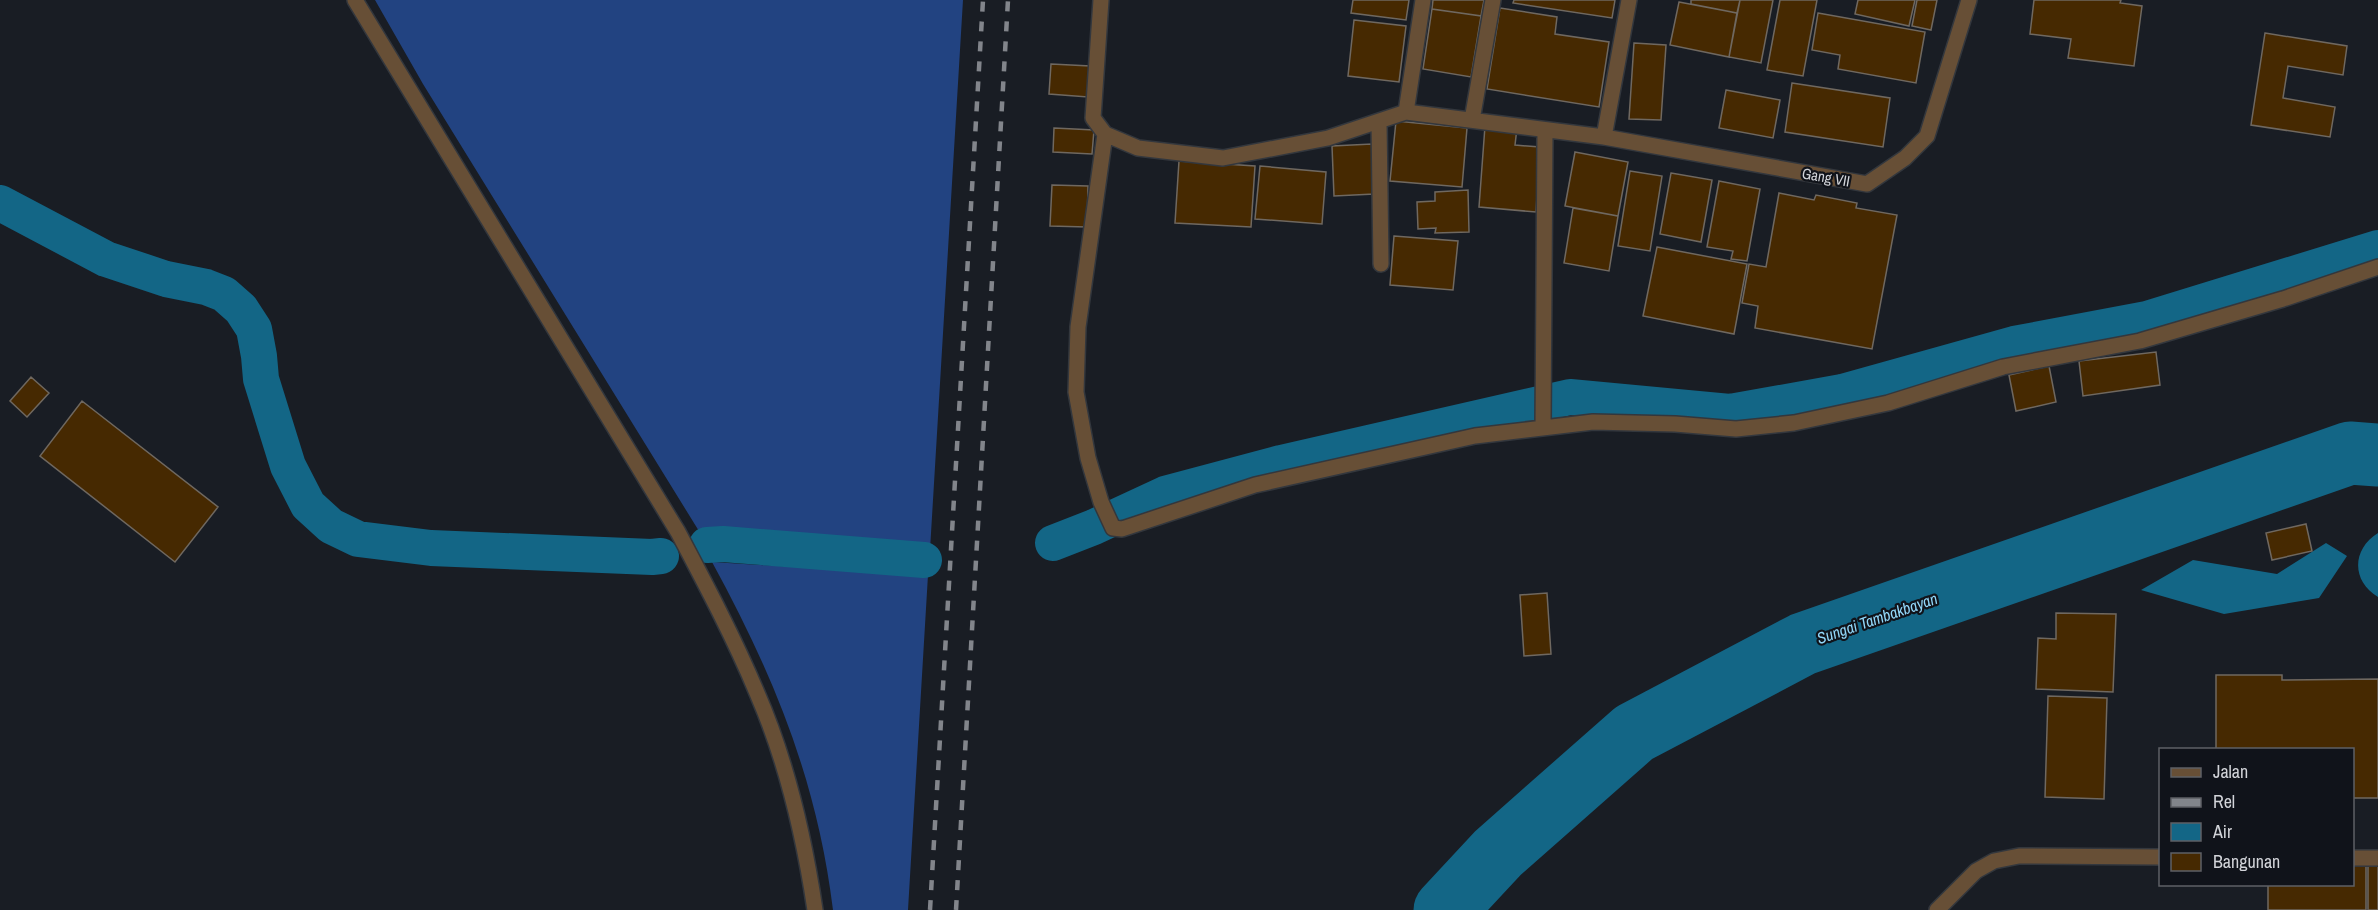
<svg xmlns="http://www.w3.org/2000/svg" width="2378" height="910" font-family="'Archivo Narrow',sans-serif">
	<style>
		.forest { fill: #224381 }
		.water { fill: #136686 }
		.lines { fill: none; stroke-linecap: round; stroke-linejoin: round }
		.canal { stroke: #136686; stroke-width: 36 }
		.river { stroke: #136686; stroke-width: 63 }
		.building { fill: #462901; stroke: #6f6860; stroke-width: 1.5 }
		.street-casing { stroke: #33373d; stroke-width: 18 }
		.street { stroke: #674f36; stroke-width: 15 }
		.rail { stroke: #82858b; stroke-width: 4.5; stroke-dasharray: 10 10; stroke-linecap: butt }
		.labels { text-anchor: middle; dominant-baseline: central; stroke-width: 4.5; stroke-linejoin: round; paint-order: stroke }
		.street-label { font-size: 15px; fill: #d2d4d9; stroke: #10131a }
		.water-label { font-size: 16px; font-style: italic; fill: #92d8fa; stroke: #10131a }
	</style>
	<rect width="100%" height="100%" fill="#191d24"/>
	<path class="forest" d="M 375,0 L 963,0 L 930,550 L 702,536 L 423,84 Z
		M 712,562 L 928,575 L 908,910 L 833,910 C 817,780 774,676 712,562 Z"/>
	<path class="water" d="M 2378,533 L 2378,597 C 2351,581 2352,549 2378,533 Z
		M 2326,543 L 2347,556 L 2319,598 L 2224,614 L 2141,590 L 2193,560 L 2277,574 Z"/>
	<g class="lines">
		<path class="canal" d="M 0,203 L 106,259 L 166,279 L 206,287 L 224,294 L 241,309 L 254,329 L 259,356 L 261,379 L 288,466 L 308,505 L 331,526 L 358,539 L 431,548 L 652,557 L 661,556
			M 1053,543 L 1094,527 L 1165,494 L 1281,463 L 1570,397 L 1730,412 L 1842,392 L 2014,344 L 2147,319 L 2378,248
			M 707,545 L 723,544 L 924,560"/>
		<path class="river" d="M 1445,910 L 1498,853 L 1634,733 L 1803,644 L 2350,453 L 2378,455"/>
	</g>
	<path class="building" d="M 1353,0 L 1409,0 L 1406,20 L 1351,13 Z
		M 1433,0 L 1484,0 L 1481,16 L 1432,9 Z
		M 1514,0 L 1615,0 L 1612,18 L 1513,3 Z
		M 1691,0 L 1740,0 L 1737,13 L 1691,4 Z
		M 1740,0 L 1773,0 L 1761,63 L 1729,57 Z
		M 1780,0 L 1817,0 L 1803,76 L 1767,70 Z
		M 1858,0 L 1915,0 L 1909,26 L 1855,14 Z
		M 1917,0 L 1937,0 L 1931,30 L 1912,26 Z
		M 2034,0 L 2121,0 L 2120,3 L 2142,6 L 2134,66 L 2068,58 L 2071,39 L 2030,34 Z
		M 1679,2 L 1737,13 L 1729,57 L 1670,45 Z
		M 1500,8 L 1557,17 L 1555,34 L 1609,42 L 1599,107 L 1487,89 Z
		M 1432,9 L 1481,16 L 1471,77 L 1423,69 Z
		M 1818,13 L 1925,32 L 1916,83 L 1838,69 L 1840,55 L 1812,50 Z
		M 1354,20 L 1406,26 L 1399,82 L 1348,76 Z
		M 2265,33 L 2347,46 L 2343,75 L 2288,66 L 2283,98 L 2335,107 L 2330,137 L 2251,125 Z
		M 1634,43 L 1666,45 L 1661,120 L 1629,119 Z
		M 1051,64 L 1090,66 L 1088,97 L 1049,94 Z
		M 1792,83 L 1890,98 L 1883,147 L 1785,132 Z
		M 1726,90 L 1780,100 L 1773,138 L 1719,128 Z
		M 1396,121 L 1467,128 L 1462,187 L 1390,181 Z
		M 1485,126 L 1517,128 L 1515,145 L 1540,147 L 1536,212 L 1479,207 Z
		M 1054,128 L 1094,130 L 1092,154 L 1053,152 Z
		M 1372,144 L 1374,194 L 1334,196 L 1332,146 Z
		M 1575,152 L 1628,162 L 1618,216 L 1565,206 Z
		M 1179,161 L 1255,166 L 1251,227 L 1175,223 Z
		M 1260,166 L 1326,172 L 1322,224 L 1255,219 Z
		M 1630,171 L 1662,176 L 1650,251 L 1618,246 Z
		M 1671,173 L 1712,180 L 1701,242 L 1660,234 Z
		M 1719,181 L 1760,189 L 1747,261 L 1731,259 L 1733,251 L 1707,247 Z
		M 1052,185 L 1088,186 L 1087,227 L 1050,226 Z
		M 1468,190 L 1469,232 L 1435,233 L 1436,228 L 1418,229 L 1417,202 L 1435,201 L 1435,192 Z
		M 1779,193 L 1814,200 L 1816,195 L 1857,203 L 1856,208 L 1897,215 L 1872,349 L 1755,328 L 1758,306 L 1742,303 L 1749,264 L 1766,267 Z
		M 1573,208 L 1618,216 L 1609,271 L 1564,263 Z
		M 1394,236 L 1458,241 L 1453,290 L 1390,285 Z
		M 1657,247 L 1747,264 L 1734,334 L 1643,316 Z
		M 2156,352 L 2160,385 L 2083,396 L 2079,361 Z
		M 2049,366 L 2056,402 L 2016,411 L 2009,375 Z
		M 31,377 L 49,393 L 27,417 L 10,401 Z
		M 82,401 L 218,507 L 175,562 L 40,456 Z
		M 2306,524 L 2312,551 L 2272,560 L 2266,533 Z
		M 1547,593 L 1551,654 L 1524,656 L 1520,595 Z
		M 2056,613 L 2116,614 L 2113,692 L 2036,689 L 2038,638 L 2056,639 Z
		M 2216,675 L 2282,675 L 2282,680 L 2378,679 L 2378,798 L 2352,798 L 2352,750 L 2216,750 Z
		M 2048,696 L 2107,698 L 2104,799 L 2045,797 Z
		M 2368,862 L 2378,862 L 2378,910 L 2368,910 Z
		M 2352,863 L 2366,863 L 2366,910 L 2268,910 L 2268,884 L 2352,884 Z"/>
	<g class="lines">
		<g class="street-casing">
			<path id="street" d="M 355,0 L 678,532 C 706,585 734,638 757,693 C 787,762 804,836 815,910
				M 1101,0 L 1093,118 L 1105,134 L 1138,148 L 1223,158 L 1328,138 L 1406,112 L 1604,137 L 1629,0
				M 1406,112 L 1423,0
				M 1472,120 L 1493,0
				M 1379,122 L 1381,264
				M 1105,134 L 1078,327 L 1076,392 L 1088,458 L 1101,502 L 1113,528 L 1122,529 L 1255,485 L 1475,436 L 1593,422 L 1675,424 L 1736,429 L 1794,423 L 1888,403 L 2003,367 L 2140,341 L 2283,299 L 2378,267
				M 1604,137 L 1867,184 L 1905,158 L 1927,136 L 1969,0
				M 1543,428 L 1545,131
				M 2352,858 L 2378,858
				M 1937,910 L 1976,871 L 1994,861 L 2019,856 L 2160,857"/>
		</g>
		<use href="#street" class="street"/>
		<path class="rail" d="M 930,910 L 983,0
			M 956,910 L 1008,0"/>
	</g>
	<g class="labels">
		<g class="street-label">
			<text transform="translate(1826 177) rotate(10)">Gang VII</text>
		</g>
		<g class="water-label">
			<text transform="translate(1877 618) rotate(-19)">Sungai Tambakbayan</text>
		</g>
	</g>
	<rect x="2159" y="748" width="195" height="138" fill="#10131a" stroke="#5e6066" stroke-width="1.5"/>
	<rect x="2171" y="768" width="30" height="9" fill="#674f36" stroke="#5e6066" stroke-width="1.5"/>
	<text x="2213" y="778" font-size="18" fill="#d2d4d9">Jalan</text>
	<rect x="2171" y="798" width="30" height="9" fill="#82858b" stroke="#5e6066" stroke-width="1.5"/>
	<text x="2213" y="808" font-size="18" fill="#d2d4d9">Rel</text>
	<rect x="2171" y="823" width="30" height="18" fill="#136686" stroke="#5e6066" stroke-width="1.5"/>
	<text x="2213" y="838" font-size="18" fill="#d2d4d9">Air</text>
	<rect x="2171" y="853" width="30" height="18" fill="#462901" stroke="#5e6066" stroke-width="1.5"/>
	<text x="2213" y="868" font-size="18" fill="#d2d4d9">Bangunan</text>
</svg>
